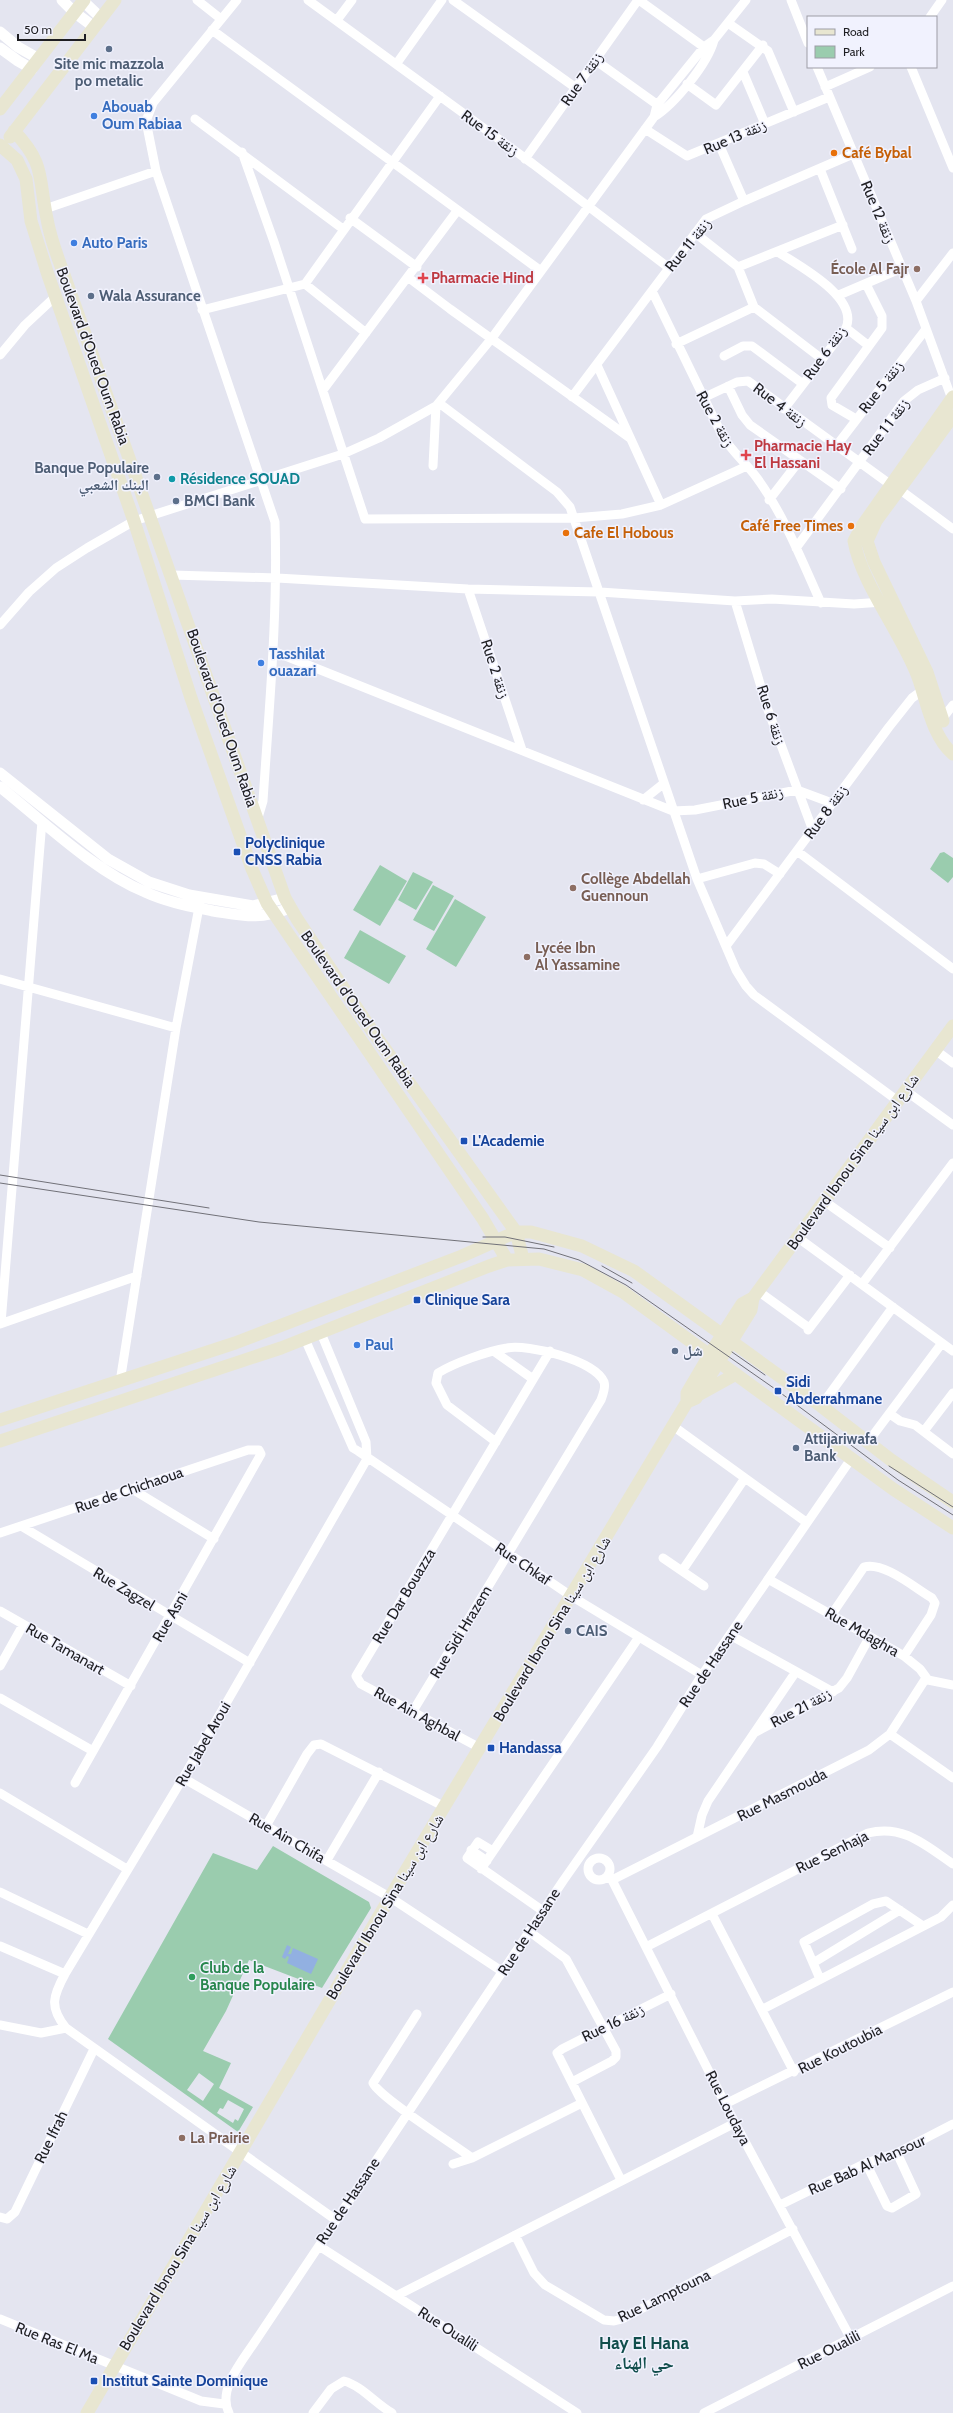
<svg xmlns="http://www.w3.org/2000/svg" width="953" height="2413" font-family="Cabin,'Noto Naskh Arabic',sans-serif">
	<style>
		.green { fill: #9accae; fill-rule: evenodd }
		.water { fill: #92b0e1 }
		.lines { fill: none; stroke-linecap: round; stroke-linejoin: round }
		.minor { stroke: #fff; stroke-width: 9 }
		.tertiary { stroke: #fff; stroke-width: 11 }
		.secondary { stroke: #e8e6d1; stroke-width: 13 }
		.tram { stroke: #717178; stroke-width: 1 }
		.service-dot { fill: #5c6f8a; stroke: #f1f2fe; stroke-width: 1.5 }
		.shop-dot { fill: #3f7fe0; stroke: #f1f2fe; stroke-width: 1.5 }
		.food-dot { fill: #e8710a; stroke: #f1f2fe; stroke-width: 1.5 }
		.education-dot { fill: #8d6e63; stroke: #f1f2fe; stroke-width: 1.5 }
		.health-dot { fill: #e0444e; stroke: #f1f2fe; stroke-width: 1.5 }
		.culture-dot { fill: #0f9aa8; stroke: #f1f2fe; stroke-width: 1.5 }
		.transit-dot { fill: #1a4fb4; stroke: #f1f2fe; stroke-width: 1.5 }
		.leisure-dot { fill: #2e9e5b; stroke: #f1f2fe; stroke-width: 1.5 }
		.labels { text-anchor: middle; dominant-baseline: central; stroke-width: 3; stroke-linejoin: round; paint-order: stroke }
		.service-label { font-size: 15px; font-weight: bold; fill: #4e5e75; stroke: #f1f2fe; text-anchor: start }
		.street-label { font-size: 15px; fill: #1e1e22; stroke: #f1f2fe }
		.shop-label { font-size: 15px; font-weight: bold; fill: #366cbe; stroke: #f1f2fe; text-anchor: start }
		.food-label { font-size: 15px; font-weight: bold; fill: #c56008; stroke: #f1f2fe; text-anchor: start }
		.education-label { font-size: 15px; font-weight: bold; fill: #785e54; stroke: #f1f2fe; text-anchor: start }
		.health-label { font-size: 15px; font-weight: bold; fill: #be3a42; stroke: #f1f2fe; text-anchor: start }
		.culture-label { font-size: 15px; font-weight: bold; fill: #0d838f; stroke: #f1f2fe; text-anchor: start }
		.transit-label { font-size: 15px; font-weight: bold; fill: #164399; stroke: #f1f2fe; text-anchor: start }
		.leisure-label { font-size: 15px; font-weight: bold; fill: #27864d; stroke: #f1f2fe; text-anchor: start }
		.quarter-label { font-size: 17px; font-weight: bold; fill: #114e4c; stroke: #f1f2fe }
	</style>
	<rect width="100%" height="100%" fill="#e4e5f0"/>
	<path class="green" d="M 944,852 L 953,858 L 953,877 L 948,883 L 930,869 L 940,853 Z
		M 380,865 L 407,881 L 380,926 L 353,910 Z
		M 413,872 L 433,882 L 416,910 L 398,900 Z
		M 433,885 L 454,896 L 434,931 L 413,920 Z
		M 455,899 L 486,917 L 456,967 L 426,949 Z
		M 360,930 L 406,956 L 389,984 L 344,958 Z
		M 273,1846 L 369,1902 L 371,1908 L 322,1988 L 249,1960 L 226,2011 L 203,2051 L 231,2063 L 219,2088 L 253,2107 L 238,2132 L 108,2039 L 213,1853 L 257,1870 ZM 199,2073 L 214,2084 L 203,2101 L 187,2090 ZM 228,2100 L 244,2109 L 238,2121 L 235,2119 L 233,2123 L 217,2113 L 220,2108 L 223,2109 Z"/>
	<path class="water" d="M 287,1945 L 291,1947 L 288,1954 L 291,1954 L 293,1948 L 318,1959 L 311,1974 L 287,1963 L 289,1957 L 287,1956 L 285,1959 L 282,1957 Z"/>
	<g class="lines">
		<path class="minor" d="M 197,0 L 221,19
			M 237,0 L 153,103 L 146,121 L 156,171 L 275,522 C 278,615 269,708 263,801 L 257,821
			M 308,0 L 533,164 L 669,268
			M 453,0 L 576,88
			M 639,0 L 708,50
			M 791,0 L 808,43
			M 930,17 L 942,0
			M 337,20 L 352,0
			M 728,23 L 768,51 L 794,112
			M 212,30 L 541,271
			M 595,60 L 662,108
			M 397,63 L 442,0
			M 817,67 L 916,301 L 953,402
			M 911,67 L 953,168
			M 743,72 L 765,124
			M 687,84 L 716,105 L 763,45
			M 825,87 L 870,67
			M 654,117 C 675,104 708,63 714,40
			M 195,119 L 343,229
			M 645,129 L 687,156 L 829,97
			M 719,144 L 744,201
			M 242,152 L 274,242 L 365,519 L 574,518 L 622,514 L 661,505 L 747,466
			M 525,159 L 638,0
			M 820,169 L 852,249
			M 45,209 L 156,171
			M 350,218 L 417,267
			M 695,233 L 738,267 L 754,307 L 822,359
			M 778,252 C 799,266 859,297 846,328 L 784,409
			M 738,267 L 843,225
			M 409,278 L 450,309 L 630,438
			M 305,284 L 366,333
			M 652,291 L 722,435 C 732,452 746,463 757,478 C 784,515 802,561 821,603
			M 839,295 L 902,268
			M 916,301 L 953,253
			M 202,310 L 305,284 L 440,96
			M 846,328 L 869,346
			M 676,344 L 754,307
			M 0,355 L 25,325 L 56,296
			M 724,356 L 743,346 L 752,346 L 803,384
			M 597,365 L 661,505
			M 728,386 L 742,415 L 750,425 L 841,489
			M 323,390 L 457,211
			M 572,397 L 706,219 L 744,201 L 853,154
			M 703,398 L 737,382 L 748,381 L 891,485
			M 439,403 L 557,492 L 570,507 L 697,879 L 736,970 L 746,986 L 754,995 L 898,1101
			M 856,419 L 832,405 L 831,398 L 882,328 L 882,316 L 866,284
			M 837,445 L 926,329
			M 433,466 L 436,406
			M 899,489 L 953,529
			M 769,500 L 800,460
			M 796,548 L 904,401 L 918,390 L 945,378
			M 172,575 L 277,578 L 468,589 L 600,592 L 735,601 L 772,599 L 854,604 L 883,602
			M 468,589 L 522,750
			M 735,601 L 768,710 L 812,828
			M 0,625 L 29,592 L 56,568 L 87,548 L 134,521 L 343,454 L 379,438 L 436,406 L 492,338 L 654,117 L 657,105 L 704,47 L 714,40 L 746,0
			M 273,651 L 673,811 L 695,810 L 797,790 L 832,803
			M 942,719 L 953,705
			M 643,800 L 663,784
			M 797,851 L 953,969
			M 697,879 L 755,863 L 764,864 L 780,874
			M 726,946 L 889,727 L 912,698 L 927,687
			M 0,979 L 176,1028
			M 935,1050 L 953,1063
			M 906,1091 L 953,1125
			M 824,1201 L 890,1248
			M 797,1237 L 953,1351
			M 862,1284 L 953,1163
			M 758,1291 L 809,1328
			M 1,1323 L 42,821
			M 0,1324 L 137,1276
			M 808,1330 L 850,1275
			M 321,1333 L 366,1442 L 367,1459
			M 305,1339 L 353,1448 L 358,1451 L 571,1596 L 702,1675
			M 495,1352 L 533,1379
			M 120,1382 L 176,1028 L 200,902
			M 821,1406 L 893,1307
			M 890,1414 L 900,1421 L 915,1425 L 953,1454
			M 673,1426 L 806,1522
			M 924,1431 L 953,1393
			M 868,1442 L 942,1343
			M 132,1489 L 214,1539
			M 21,1526 L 250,1663
			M 0,1533 L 248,1450 L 259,1450 L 261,1454 L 75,1783
			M 663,1558 L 704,1586
			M 682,1571 L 745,1478
			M 768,1579 L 904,1656 L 920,1669 L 928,1680 L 953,1685
			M 0,1611 L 131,1686
			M 832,1614 L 864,1567 C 883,1561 915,1588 932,1598 L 935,1603 L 931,1615 L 904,1656
			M 730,1635 L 833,1692
			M 0,1666 L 23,1625
			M 0,1698 L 93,1751
			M 413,1711 L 601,1400 C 603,1394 606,1388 604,1382 C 595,1360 528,1344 507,1348 C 488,1351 454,1363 438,1373 L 436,1383 L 447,1405 L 496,1442
			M 754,1733 L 839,1688 L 847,1678 L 869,1638
			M 890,1734 L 953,1778
			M 480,1748 L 361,1684 L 356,1676 L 550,1351
			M 183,1778 L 391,1898 L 503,1972
			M 0,1793 L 127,1869
			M 266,1826 L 307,1754 L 314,1745 L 321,1744 L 445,1807
			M 697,1837 L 702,1815 L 708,1801 L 795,1673
			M 471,1850 L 487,1861
			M 493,1851 L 478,1842 L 467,1858 L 543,1911
			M588 1869a11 11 0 1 1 22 0a11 11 0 1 1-22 0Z
			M 327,1860 L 379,1772
			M 481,1869 L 639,1637
			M 608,1876 L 612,1880 L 735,2123 L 851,2339
			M 612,1880 L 869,1750 L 890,1734 L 926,1678
			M 0,1892 L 88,1934
			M 712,1914 L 794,2072
			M 530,1932 L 566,1959 L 616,2051 L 616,2057 L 612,2061 L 572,2082
			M 0,1946 L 65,1974
			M 646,1947 L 868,1833 C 903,1824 925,1845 953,1864
			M 813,1963 L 900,1910
			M 820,1979 L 804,1942 L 873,1904 L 886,1901 L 923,1926
			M 763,2009 L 941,1917 L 953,1905
			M 417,2014 L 373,2083 C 379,2097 456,2146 472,2158
			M 0,2025 L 41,2033 L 66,2028
			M 725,2104 L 953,1992
			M 866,2163 L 887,2206 L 892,2208 L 916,2194 L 897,2153
			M 453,2164 L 472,2158 L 582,2103
			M 621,2180 L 557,2053 L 562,2049 L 671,1994
			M 780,2205 L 866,2163 L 897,2153 L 953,2124
			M 0,2217 L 7,2219 L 15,2212 L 94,2049
			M 336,2220 L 66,2028 C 49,2007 53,1996 65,1974 L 183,1778 L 367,1459
			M 515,2235 L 534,2273 L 545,2285 L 604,2320 L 614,2321 L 622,2319 L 793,2229
			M 319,2246 L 577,2413
			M 396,2296 L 735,2123
			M 0,2319 L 201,2401 L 224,2404
			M 229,2413 C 217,2389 243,2360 256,2340 L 563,1881 L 657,1747 L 702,1675 L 851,1459
			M 313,2413 L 331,2389 L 344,2381 C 362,2386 376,2404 392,2413
			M 704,2413 L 953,2286"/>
		<path class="tertiary" d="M 62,0 L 74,12 L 94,27
			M 82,0 L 101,18
			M 0,32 L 18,47 L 39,59
			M 0,48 L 18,61 L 32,69
			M 0,773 L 108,859 L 149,882 L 189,895 L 253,906 L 285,898
			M 0,787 C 44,822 94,871 145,892 C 167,902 189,906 213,911 C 246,916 258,920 290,908"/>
		<path class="secondary" d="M 0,109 L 84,0
			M 14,131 C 46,165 38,177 47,219 C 50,236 56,253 62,269 L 285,898 L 297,919 L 373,1032 L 516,1232 L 523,1259
			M 10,137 L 115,0
			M 0,145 L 17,160 L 26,179 L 31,221 L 48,275 L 134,521 L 191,698 L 252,869 L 267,903 L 483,1219 L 507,1260
			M 953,397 L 862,526 L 854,541 C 861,583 902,634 918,677 C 927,702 932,736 953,754
			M 943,721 L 927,672 L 874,562 L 867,541 L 876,521 L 953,416
			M 698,1395 L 736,1374
			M 687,1402 L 696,1398 L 751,1310 L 753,1298
			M 0,1420 L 235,1343 L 462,1256 L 516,1232 L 531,1232 L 582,1246 L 634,1271 L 821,1406 L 891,1460 L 953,1502
			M 0,1441 L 281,1348 L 489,1266 L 507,1260 L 539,1259 L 583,1270 L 623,1292 L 893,1489 L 953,1528
			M 87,2413 L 399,1882 L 687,1402 L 687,1393 L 710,1354 L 742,1304 L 753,1298 L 953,1026"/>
		<path class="tram" d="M 0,1175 L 209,1208
			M 0,1183 L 259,1222 L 544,1249 L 579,1260 L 626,1285 L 778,1391 L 898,1480 L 953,1515
			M 483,1237 L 505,1237 L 554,1247
			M 602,1266 L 632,1283
			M 732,1352 L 765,1375
			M 889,1466 L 953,1507"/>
	</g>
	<g class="service-dot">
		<circle cx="109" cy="49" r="4"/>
		<circle cx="91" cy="296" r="4"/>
		<circle cx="157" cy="477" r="4"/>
		<circle cx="176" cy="501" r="4"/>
		<circle cx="675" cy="1351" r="4"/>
		<circle cx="796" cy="1448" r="4"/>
		<circle cx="568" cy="1631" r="4"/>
	</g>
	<g class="shop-dot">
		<circle cx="94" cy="116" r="4"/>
		<circle cx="74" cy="243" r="4"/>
		<circle cx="261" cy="663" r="4"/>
		<circle cx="357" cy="1345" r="4"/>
	</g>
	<g class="food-dot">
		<circle cx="834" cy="153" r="4"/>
		<circle cx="851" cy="526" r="4"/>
		<circle cx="566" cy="533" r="4"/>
	</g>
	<g class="education-dot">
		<circle cx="917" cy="269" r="4"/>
		<circle cx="573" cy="888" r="4"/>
		<circle cx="527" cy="957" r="4"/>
		<circle cx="182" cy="2138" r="4"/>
	</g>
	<g class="health-dot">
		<path d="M421 272h4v4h4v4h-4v4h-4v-4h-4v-4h4z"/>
		<path d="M744 449h4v4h4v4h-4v4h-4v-4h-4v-4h4z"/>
	</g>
	<circle class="culture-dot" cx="172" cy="479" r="4"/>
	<g class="transit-dot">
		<rect x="233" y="848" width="8" height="8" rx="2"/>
		<rect x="460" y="1137" width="8" height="8" rx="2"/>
		<rect x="413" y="1296" width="8" height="8" rx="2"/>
		<rect x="774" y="1387" width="8" height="8" rx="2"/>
		<rect x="487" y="1744" width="8" height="8" rx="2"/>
		<rect x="90" y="2377" width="8" height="8" rx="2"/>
	</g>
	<circle class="leisure-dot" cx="192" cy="1977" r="4"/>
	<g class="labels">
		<g class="service-label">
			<text x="109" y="64" text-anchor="middle">Site mic mazzola<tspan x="109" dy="17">po metalic</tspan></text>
			<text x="99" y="296">Wala Assurance</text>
			<text x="149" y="468" text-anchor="end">Banque Populaire<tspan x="149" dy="17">البنك الشعبي</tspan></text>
			<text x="184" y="501">BMCI Bank</text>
			<text x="683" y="1351">شل</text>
			<text x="804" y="1439">Attijariwafa<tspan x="804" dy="17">Bank</tspan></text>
			<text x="576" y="1631">CAIS</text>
		</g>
		<g class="street-label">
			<text transform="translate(582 79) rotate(-55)">Rue 7 زنقة</text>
			<text transform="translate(490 133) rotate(36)">Rue 15 زنقة</text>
			<text transform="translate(735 137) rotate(-23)">Rue 13 زنقة</text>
			<text transform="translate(878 212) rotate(67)">Rue 12 زنقة</text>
			<text transform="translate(688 245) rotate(-51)">Rue 11 زنقة</text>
			<text transform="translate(825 353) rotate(-54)">Rue 6 زنقة</text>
			<text transform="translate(93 356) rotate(70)">Boulevard d'Oued Oum Rabia</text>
			<text transform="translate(881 387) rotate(-52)">Rue 5 زنقة</text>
			<text transform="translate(780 405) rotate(37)">Rue 4 زنقة</text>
			<text transform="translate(715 419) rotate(61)">Rue 2 زنقة</text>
			<text transform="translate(886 427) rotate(-53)">Rue 1 زنقة 1</text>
			<text transform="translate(495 669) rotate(72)">Rue 2 زنقة</text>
			<text transform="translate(771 715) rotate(72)">Rue 6 زنقة</text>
			<text transform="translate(222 718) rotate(71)">Boulevard d'Oued Oum Rabia</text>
			<text transform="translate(753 798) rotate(-12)">Rue 5 زنقة</text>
			<text transform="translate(826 812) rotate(-54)">Rue 8 زنقة</text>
			<text transform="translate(358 1009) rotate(55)">Boulevard d'Oued Oum Rabia</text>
			<text transform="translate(853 1162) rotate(-54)">Boulevard Ibnou Sina شارع ابن سينا</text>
			<text transform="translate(129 1490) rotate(-19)">Rue de Chichaoua</text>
			<text transform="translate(523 1564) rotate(34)">Rue Chkaf</text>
			<text transform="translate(124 1589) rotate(31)">Rue Zagzel</text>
			<text transform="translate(404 1596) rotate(-59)">Rue Dar Bouazza</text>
			<text transform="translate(170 1617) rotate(-60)">Rue Asni</text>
			<text transform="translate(552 1629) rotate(-59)">Boulevard Ibnou Sina شارع ابن سينا</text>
			<text transform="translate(461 1632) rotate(-59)">Rue Sidi Hrazem</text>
			<text transform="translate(862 1632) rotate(30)">Rue Mdaghra</text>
			<text transform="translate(65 1649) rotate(30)">Rue Tamanart</text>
			<text transform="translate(711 1664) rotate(-56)">Rue de Hassane</text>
			<text transform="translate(801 1708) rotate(-28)">Rue 21 زنقة</text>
			<text transform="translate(417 1714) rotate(29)">Rue Ain Aghbal</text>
			<text transform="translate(203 1744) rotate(-60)">Rue Jabel Aroui</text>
			<text transform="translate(782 1795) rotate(-27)">Rue Masmouda</text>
			<text transform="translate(287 1838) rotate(30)">Rue Ain Chifa</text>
			<text transform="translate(832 1852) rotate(-26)">Rue Senhaja</text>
			<text transform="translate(385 1907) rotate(-59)">Boulevard Ibnou Sina شارع ابن سينا</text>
			<text transform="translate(529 1932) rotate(-57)">Rue de Hassane</text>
			<text transform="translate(613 2023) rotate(-26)">Rue 16 زنقة</text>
			<text transform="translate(840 2049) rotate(-27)">Rue Koutoubia</text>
			<text transform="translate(728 2108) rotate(63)">Rue Loudaya</text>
			<text transform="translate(51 2137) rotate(-64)">Rue Ifrah</text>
			<text transform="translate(867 2165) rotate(-24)">Rue Bab Al Mansour</text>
			<text transform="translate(348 2201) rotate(-56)">Rue de Hassane</text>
			<text transform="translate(178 2258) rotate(-59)">Boulevard Ibnou Sina شارع ابن سينا</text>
			<text transform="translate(664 2296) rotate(-26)">Rue Lamptouna</text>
			<text transform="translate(448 2329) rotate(33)">Rue Oualili</text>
			<text transform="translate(57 2343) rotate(22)">Rue Ras El Ma</text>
			<text transform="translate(829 2350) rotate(-27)">Rue Oualili</text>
		</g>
		<g class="shop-label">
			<text x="102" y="107">Abouab<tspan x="102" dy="17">Oum Rabiaa</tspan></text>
			<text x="82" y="243">Auto Paris</text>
			<text x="269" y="654">Tasshilat<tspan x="269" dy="17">ouazari</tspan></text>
			<text x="365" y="1345">Paul</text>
		</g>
		<g class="food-label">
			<text x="842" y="153">Café Bybal</text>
			<text x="843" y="526" text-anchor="end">Café Free Times</text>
			<text x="574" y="533">Cafe El Hobous</text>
		</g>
		<g class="education-label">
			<text x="909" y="269" text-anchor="end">École Al Fajr</text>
			<text x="581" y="879">Collège Abdellah<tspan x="581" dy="17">Guennoun</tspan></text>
			<text x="535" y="948">Lycée Ibn<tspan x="535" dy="17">Al Yassamine</tspan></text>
			<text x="190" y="2138">La Prairie</text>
		</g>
		<g class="health-label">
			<text x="431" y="278">Pharmacie Hind</text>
			<text x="754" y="446">Pharmacie Hay<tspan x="754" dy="17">El Hassani</tspan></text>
		</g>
		<g class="culture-label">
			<text x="180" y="479">Résidence SOUAD</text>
		</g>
		<g class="transit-label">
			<text x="245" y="843">Polyclinique<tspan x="245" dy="17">CNSS Rabia</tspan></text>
			<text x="472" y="1141">L'Academie</text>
			<text x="425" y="1300">Clinique Sara</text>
			<text x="786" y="1382">Sidi<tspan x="786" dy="17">Abderrahmane</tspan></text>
			<text x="499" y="1748">Handassa</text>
			<text x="102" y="2381">Institut Sainte Dominique</text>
		</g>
		<g class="leisure-label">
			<text x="200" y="1968">Club de la<tspan x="200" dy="17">Banque Populaire</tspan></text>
		</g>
		<g class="quarter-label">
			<text x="644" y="2343">Hay El Hana<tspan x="644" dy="20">حي الهناء</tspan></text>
		</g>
	</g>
	<rect x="807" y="16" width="130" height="52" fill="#f1f2fe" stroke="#9d9da6"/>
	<rect x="815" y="29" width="20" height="6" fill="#e8e6d1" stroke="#9d9da6"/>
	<text x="843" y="36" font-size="12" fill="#1e1e22">Road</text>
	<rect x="815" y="46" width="20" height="12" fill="#9accae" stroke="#9d9da6"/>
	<text x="843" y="56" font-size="12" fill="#1e1e22">Park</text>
	<path d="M18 34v6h67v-6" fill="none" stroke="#1e1e22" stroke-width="2"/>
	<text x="24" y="34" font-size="12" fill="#1e1e22" stroke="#f1f2fe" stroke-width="3" paint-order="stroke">50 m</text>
</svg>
